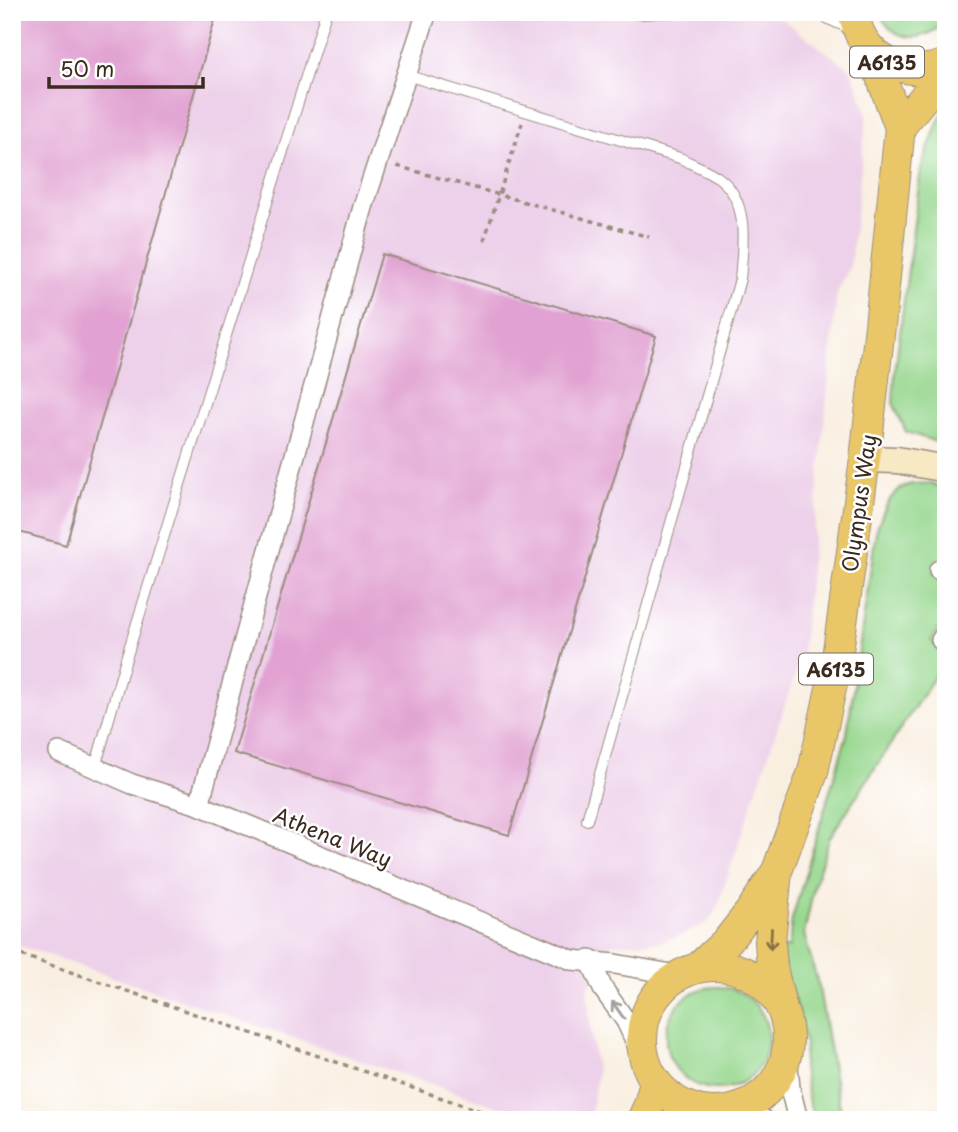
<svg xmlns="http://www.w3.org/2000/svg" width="958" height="1132" font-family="'Playpen Sans',sans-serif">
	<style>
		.built { fill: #edd0e9 }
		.green { fill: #96d78e; stroke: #688056; stroke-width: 2 }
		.building { fill: #e1a1d2 }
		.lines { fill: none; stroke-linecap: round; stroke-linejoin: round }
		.lane-casing { stroke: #9a8c80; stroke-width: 12 }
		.street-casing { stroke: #9a8c80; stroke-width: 22 }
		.secondary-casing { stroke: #9a8c80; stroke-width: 29 }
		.primary-casing { stroke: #9a8c80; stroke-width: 32 }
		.path { stroke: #9a8c80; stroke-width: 3.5; stroke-dasharray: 5 5; stroke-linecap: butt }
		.lane { stroke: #fff; stroke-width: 10 }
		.street { stroke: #fff; stroke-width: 19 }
		.secondary { stroke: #f6e9c3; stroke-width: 26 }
		.primary { stroke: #e9c769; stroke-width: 30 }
		.oneway { stroke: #897140 }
		.oneway2 { stroke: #a79f9a }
		.labels { text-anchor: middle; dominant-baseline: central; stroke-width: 5; stroke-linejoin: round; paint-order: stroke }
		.shield { fill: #fff; stroke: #766a62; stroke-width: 2 }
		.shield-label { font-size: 19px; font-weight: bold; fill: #3b2a1e }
		.street-label { font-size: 21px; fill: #3b2a1e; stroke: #fff }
	</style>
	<rect width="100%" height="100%" fill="#fff"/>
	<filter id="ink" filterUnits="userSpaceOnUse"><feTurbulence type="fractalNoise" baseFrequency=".0143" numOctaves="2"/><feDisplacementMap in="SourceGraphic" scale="14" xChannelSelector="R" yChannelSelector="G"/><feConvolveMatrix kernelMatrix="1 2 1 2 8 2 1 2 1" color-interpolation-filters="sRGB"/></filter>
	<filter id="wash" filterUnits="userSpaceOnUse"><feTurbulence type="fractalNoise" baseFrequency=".00686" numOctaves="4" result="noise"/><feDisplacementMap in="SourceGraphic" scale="28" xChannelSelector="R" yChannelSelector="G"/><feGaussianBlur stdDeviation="1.57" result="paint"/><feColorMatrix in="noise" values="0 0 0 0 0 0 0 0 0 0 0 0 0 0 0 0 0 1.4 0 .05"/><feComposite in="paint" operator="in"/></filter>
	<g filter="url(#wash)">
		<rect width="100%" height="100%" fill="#f9efe1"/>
		<path class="built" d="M 12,12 L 762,12 L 761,14 L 783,20 L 851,70 L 867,113 L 850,267 L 837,293 L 802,654 L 717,908 L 708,922 L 682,935 L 660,942 L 611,944 L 587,989 L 591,1033 L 597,1074 L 591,1113 L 586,1120 L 537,1120 L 12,943 Z"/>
		<path class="green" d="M 879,12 L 946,12 L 946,21 C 924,44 893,43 879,12 Z
			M 946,107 L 946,445 L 906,432 L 893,403 L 895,371 L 921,168 L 938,122 Z
			M 931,483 L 946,490 L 946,564 L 933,572 L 946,584 L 946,616 L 931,641 L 946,651 L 946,659 L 830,837 L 815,882 L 804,934 L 819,988 L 837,1093 L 843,1120 L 816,1120 L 809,1104 L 803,1068 L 805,1045 L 799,1012 L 785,974 L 781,948 L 789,947 L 792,919 L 847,734 L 876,532 C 882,515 888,492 908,485 C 914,483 924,484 931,483 Z
			M666 1038a51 51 0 1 1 102 0a51 51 0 1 1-102 0Z"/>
		<g id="blocks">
			<path class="building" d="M 12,12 L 217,12 L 66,545 L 12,530 Z
				M 382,254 L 656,336 L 509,835 L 234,753 Z"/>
		</g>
	</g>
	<g filter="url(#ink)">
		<use href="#blocks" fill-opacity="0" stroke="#9a8c80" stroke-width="2"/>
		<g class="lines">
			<g class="lane-casing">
				<path id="lane" d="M 629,12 L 640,14 L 673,12
					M 813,12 L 853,30
					M 406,75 L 680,158 C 692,164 708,170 719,178 C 750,201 743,246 740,279 L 587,820
					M 95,768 L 125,662 L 326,12"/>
			</g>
			<g class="street-casing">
				<path id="street" d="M 939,570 L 946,574
					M 941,640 L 946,633
					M 59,752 L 132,784 L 199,805 L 572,960 L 615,964 L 677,975
					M 199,805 L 363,207 L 427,12
					M 590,960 L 603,989 L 626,1021 L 644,1060
					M 787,1055 L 790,1088 L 798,1120
					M 732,1111 L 764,1120"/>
			</g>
			<g class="secondary-casing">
				<path id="secondary" d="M 865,459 L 897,460 L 946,469"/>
			</g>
			<g class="primary-casing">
				<path id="primary" d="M 853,12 C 855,19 857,27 860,34 C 876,66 914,77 946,64
					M 900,127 L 946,70
					M642 1039a73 73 0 1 1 146 0a73 73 0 1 1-146 0Z
					M 700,966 L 728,940 L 750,912 L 775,874
					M 781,1007 L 772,967 L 770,942 L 777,871 L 813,772 L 836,665 L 865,459 L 880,326 L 900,127 L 871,50
					M 642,1120 L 649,1105 L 655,1082"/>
			</g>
			<path class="path" d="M 397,166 L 649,237
				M 484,241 L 522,123
				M 12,952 L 507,1120"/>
			<use href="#lane" class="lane"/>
			<use href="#street" class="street"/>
			<use href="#secondary" class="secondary"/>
			<use href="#primary" class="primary"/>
		</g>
		<defs><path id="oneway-shaft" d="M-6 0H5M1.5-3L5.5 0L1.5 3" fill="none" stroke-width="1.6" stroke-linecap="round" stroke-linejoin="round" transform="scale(1.75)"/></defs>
		<use class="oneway" href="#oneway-shaft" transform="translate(771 939) rotate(93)"/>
		<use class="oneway2" href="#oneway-shaft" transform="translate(618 1010) rotate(-125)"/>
	</g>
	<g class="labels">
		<g class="shield">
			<rect x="850" y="46.5" width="74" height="31" rx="5"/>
			<rect x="799" y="653.5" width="74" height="31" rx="5"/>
		</g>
		<g class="shield-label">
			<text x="887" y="62">A6135</text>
			<text x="836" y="669">A6135</text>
		</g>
		<g class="street-label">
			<text transform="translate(858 503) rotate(-82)">Olympus Way</text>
			<text transform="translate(333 836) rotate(22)">Athena Way</text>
		</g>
	</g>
	<rect width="958" height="1132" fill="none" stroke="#fff" stroke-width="42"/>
	<path d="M49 77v10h154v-10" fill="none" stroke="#3b2a1e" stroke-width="3.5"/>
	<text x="60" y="77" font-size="21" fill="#3b2a1e" stroke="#ffffff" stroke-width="5" paint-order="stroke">50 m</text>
</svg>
